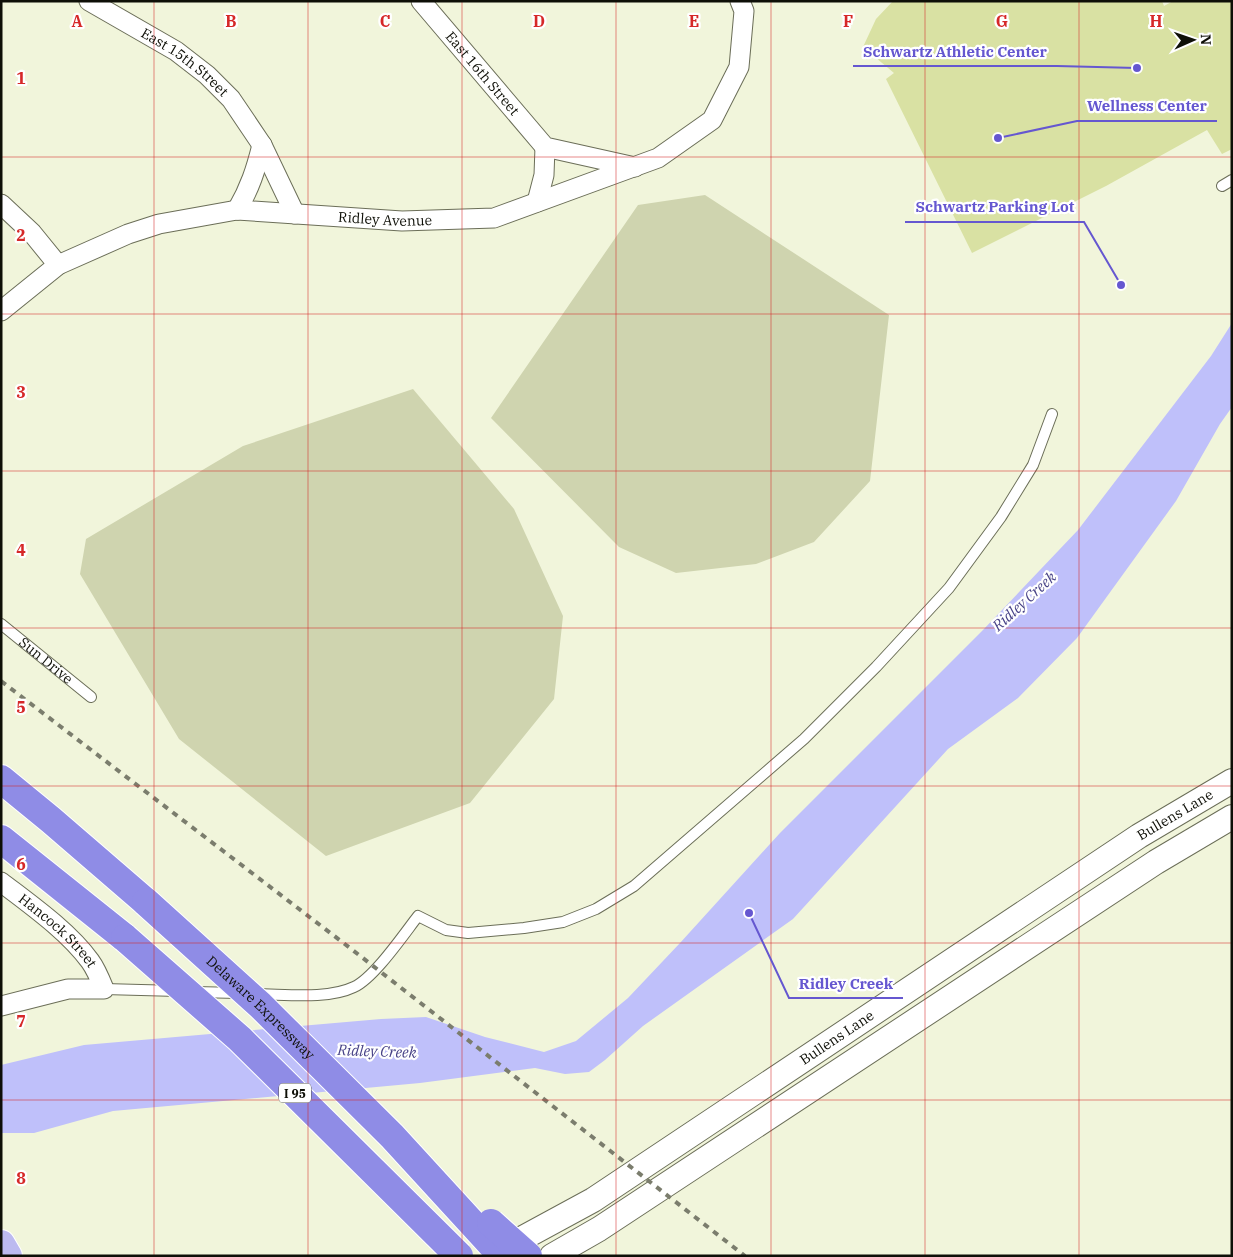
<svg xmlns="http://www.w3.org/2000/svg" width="1233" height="1257" font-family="'IBM Plex Serif',serif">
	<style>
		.green { fill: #cfd4af }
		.water { fill: #bfc0fa }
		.building { fill: #d9e1a3 }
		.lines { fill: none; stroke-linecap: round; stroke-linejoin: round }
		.service-casing { stroke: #6b6e58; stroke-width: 12 }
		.minor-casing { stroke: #6b6e58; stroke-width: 21 }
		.tertiary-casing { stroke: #6b6e58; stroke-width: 26 }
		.primary-casing { stroke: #fff; stroke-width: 30 }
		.motorway-casing { stroke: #fff; stroke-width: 30 }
		.service { stroke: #fff; stroke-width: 10 }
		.minor { stroke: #fff; stroke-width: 19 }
		.tertiary { stroke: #fff; stroke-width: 24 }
		.primary { stroke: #bcbaf0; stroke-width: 28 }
		.motorway { stroke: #8f8ce6; stroke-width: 28 }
		.rail { stroke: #7b7d6d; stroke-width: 4; stroke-dasharray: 6 6; stroke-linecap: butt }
		.motorway-bridge-casing { stroke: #fff; stroke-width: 30; stroke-linecap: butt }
		.motorway-bridge { stroke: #8f8ce6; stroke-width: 28 }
		.grid { fill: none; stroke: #d62828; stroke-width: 1; stroke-opacity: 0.55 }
		.labels { text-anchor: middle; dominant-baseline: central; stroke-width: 4.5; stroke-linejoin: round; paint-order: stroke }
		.shield { fill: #fff; stroke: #565751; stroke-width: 1 }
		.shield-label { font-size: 12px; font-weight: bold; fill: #0e0f07 }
		.street-label { font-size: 14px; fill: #0e0f07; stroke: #fff }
		.water-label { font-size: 15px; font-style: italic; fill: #474287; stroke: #fff }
		.grid-label { font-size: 16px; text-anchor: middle; font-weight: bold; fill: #d62828; stroke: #fff; stroke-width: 4.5; stroke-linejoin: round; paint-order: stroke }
		.leader { fill: none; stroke: #6557d0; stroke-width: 2 }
		.callout-dot { fill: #6557d0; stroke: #fff; stroke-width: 2 }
		.callout-label { font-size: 15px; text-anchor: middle; font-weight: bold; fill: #6557d0; stroke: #fff; stroke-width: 4.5; stroke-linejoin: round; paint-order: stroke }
	</style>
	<rect width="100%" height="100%" fill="#f1f5db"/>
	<path class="green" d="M 705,195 L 889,315 L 870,481 L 814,542 L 756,564 L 676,573 L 619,547 L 491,418 L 638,205 Z
		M 413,389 L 514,509 L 563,616 L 554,699 L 470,803 L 326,856 L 179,739 L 80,574 L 86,539 L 243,446 Z"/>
	<path class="water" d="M 1232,323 L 1232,407 L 1220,424 L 1176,501 L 1077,638 L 1018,698 L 948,749 L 793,919 L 643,1026 L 605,1060 L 589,1072 L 565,1074 L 535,1068 L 420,1083 L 113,1111 L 34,1133 L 1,1133 L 1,1065 L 84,1045 L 381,1019 L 426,1017 L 485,1037 L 544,1052 L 576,1041 L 628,998 L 680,943 L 780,833 L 982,631 L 1078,530 L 1211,356 Z"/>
	<path class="building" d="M 893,1 L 1162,1 L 1164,6 L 1173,1 L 1232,1 L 1232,149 L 1222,154 L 1207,130 L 1106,186 L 972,253 L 886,79 L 894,73 L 863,47 L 876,19 Z"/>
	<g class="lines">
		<g class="service-casing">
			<g id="service">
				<path d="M 1222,186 L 1232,180"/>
				<path id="s1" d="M 1,624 L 91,697"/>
				<path d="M 104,989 L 178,991"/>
				<path d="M 195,992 L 238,993"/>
				<path d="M 255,994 C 284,994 327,1000 354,987 C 374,978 404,934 418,916 L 446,930 L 468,933 L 524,928 L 563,922 L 596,909 L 634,886 L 804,739 L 876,667 L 949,588 L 1001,517 L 1033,465 L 1052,414"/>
			</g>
		</g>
		<g class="minor-casing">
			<g id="minor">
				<path id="s2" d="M 89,1 L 176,51 L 207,75 L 231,99 L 262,145 L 295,214"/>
				<path id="s3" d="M 421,1 L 545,147 L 635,167"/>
				<path d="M 537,202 L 544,175 L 545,147"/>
				<path d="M 1,204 L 32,233 L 58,265"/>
				<path d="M 237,210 C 250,188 256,169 262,145"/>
				<path id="s4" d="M 1,311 L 58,265 L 128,234 L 159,224 L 237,210 L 402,221 L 494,218 L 658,158 L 712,120 L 739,67 L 744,11 L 740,1"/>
				<path id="s5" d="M 1,882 C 31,905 68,931 90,961 C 96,969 100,979 104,989 L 68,989 L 1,1006"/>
			</g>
		</g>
		<g class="tertiary-casing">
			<g id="tertiary">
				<path id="s6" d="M 499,1251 L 593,1200 L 1139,836 L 1232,781"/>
				<path d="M 552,1256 L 599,1229 L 1156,862 L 1232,817"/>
			</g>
		</g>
		<g class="primary-casing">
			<path id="primary" d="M 1,1244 L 8,1256"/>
		</g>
		<g class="motorway-casing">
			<path id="motorway" d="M 1,779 L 51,820 L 146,902
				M 1,839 L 125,938"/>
		</g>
		<use href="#service" class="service"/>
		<use href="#minor" class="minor"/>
		<use href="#tertiary" class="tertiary"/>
		<use href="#primary" class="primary"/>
		<use href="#motorway" class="motorway"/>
		<path class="rail" d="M 1,681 L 350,948 L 745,1256"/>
		<g class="motorway-bridge-casing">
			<g id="motorway-bridge">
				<path id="s7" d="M 146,902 L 260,1005 L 392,1136 L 502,1256"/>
				<path d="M 125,938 L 240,1039 L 459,1256"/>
				<path d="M 491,1223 L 528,1256"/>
			</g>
		</g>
		<use href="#motorway-bridge" class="motorway-bridge"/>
	</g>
	<path class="grid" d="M 154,1 L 154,1256M 308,1 L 308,1256M 462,1 L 462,1256M 616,1 L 616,1256M 771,1 L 771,1256M 925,1 L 925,1256M 1079,1 L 1079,1256M 1,157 L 1232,157M 1,314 L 1232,314M 1,471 L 1232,471M 1,628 L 1232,628M 1,786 L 1232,786M 1,943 L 1232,943M 1,1100 L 1232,1100"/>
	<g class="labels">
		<rect class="shield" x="279" y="1083.5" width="32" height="19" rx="4"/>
		<g class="shield-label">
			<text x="295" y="1093">I 95</text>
		</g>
		<g class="street-label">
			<text stroke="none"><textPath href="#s2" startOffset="114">East 15th Street</textPath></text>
			<text stroke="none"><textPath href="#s3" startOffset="95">East 16th Street</textPath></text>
			<text stroke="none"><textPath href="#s4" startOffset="410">Ridley Avenue</textPath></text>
			<text stroke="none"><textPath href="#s1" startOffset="58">Sun Drive</textPath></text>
			<text stroke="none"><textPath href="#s6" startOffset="805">Bullens Lane</textPath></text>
			<text stroke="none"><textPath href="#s5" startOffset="75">Hancock Street</textPath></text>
			<text stroke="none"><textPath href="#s7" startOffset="156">Delaware Expressway</textPath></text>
			<text stroke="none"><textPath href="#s6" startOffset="400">Bullens Lane</textPath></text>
		</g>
		<g class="water-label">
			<text transform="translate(1024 601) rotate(-42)">Ridley Creek</text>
			<text transform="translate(377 1051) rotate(2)">Ridley Creek</text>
		</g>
	</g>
	<g class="grid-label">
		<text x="77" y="27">A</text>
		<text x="231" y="27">B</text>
		<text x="385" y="27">C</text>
		<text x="539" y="27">D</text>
		<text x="694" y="27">E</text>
		<text x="848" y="27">F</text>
		<text x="1002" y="27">G</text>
		<text x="1156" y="27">H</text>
		<text x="21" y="84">1</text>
		<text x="21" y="241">2</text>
		<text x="21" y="398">3</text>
		<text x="21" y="556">4</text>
		<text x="21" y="713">5</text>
		<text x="21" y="870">6</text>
		<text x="21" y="1027">7</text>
		<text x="21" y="1184">8</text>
	</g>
	<path class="leader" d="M1137 68L1057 66H853M998 138L1077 121H1217M1121 285L1084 222H905M749 913L789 998H903"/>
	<g class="callout-dot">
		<circle cx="1137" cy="68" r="5"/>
		<circle cx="998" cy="138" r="5"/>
		<circle cx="1121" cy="285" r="5"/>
		<circle cx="749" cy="913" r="5"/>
	</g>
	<g class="callout-label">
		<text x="955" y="57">Schwartz Athletic Center</text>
		<text x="1147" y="111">Wellness Center</text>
		<text x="995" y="212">Schwartz Parking Lot</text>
		<text x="846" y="989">Ridley Creek</text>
	</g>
	<rect width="1233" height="1257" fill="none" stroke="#0e0f07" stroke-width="5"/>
	<g transform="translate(1193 40) rotate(88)" stroke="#ffffff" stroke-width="4" paint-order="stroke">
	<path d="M0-4L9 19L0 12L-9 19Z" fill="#0e0f07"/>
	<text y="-8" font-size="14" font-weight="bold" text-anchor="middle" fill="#0e0f07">N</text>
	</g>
</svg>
